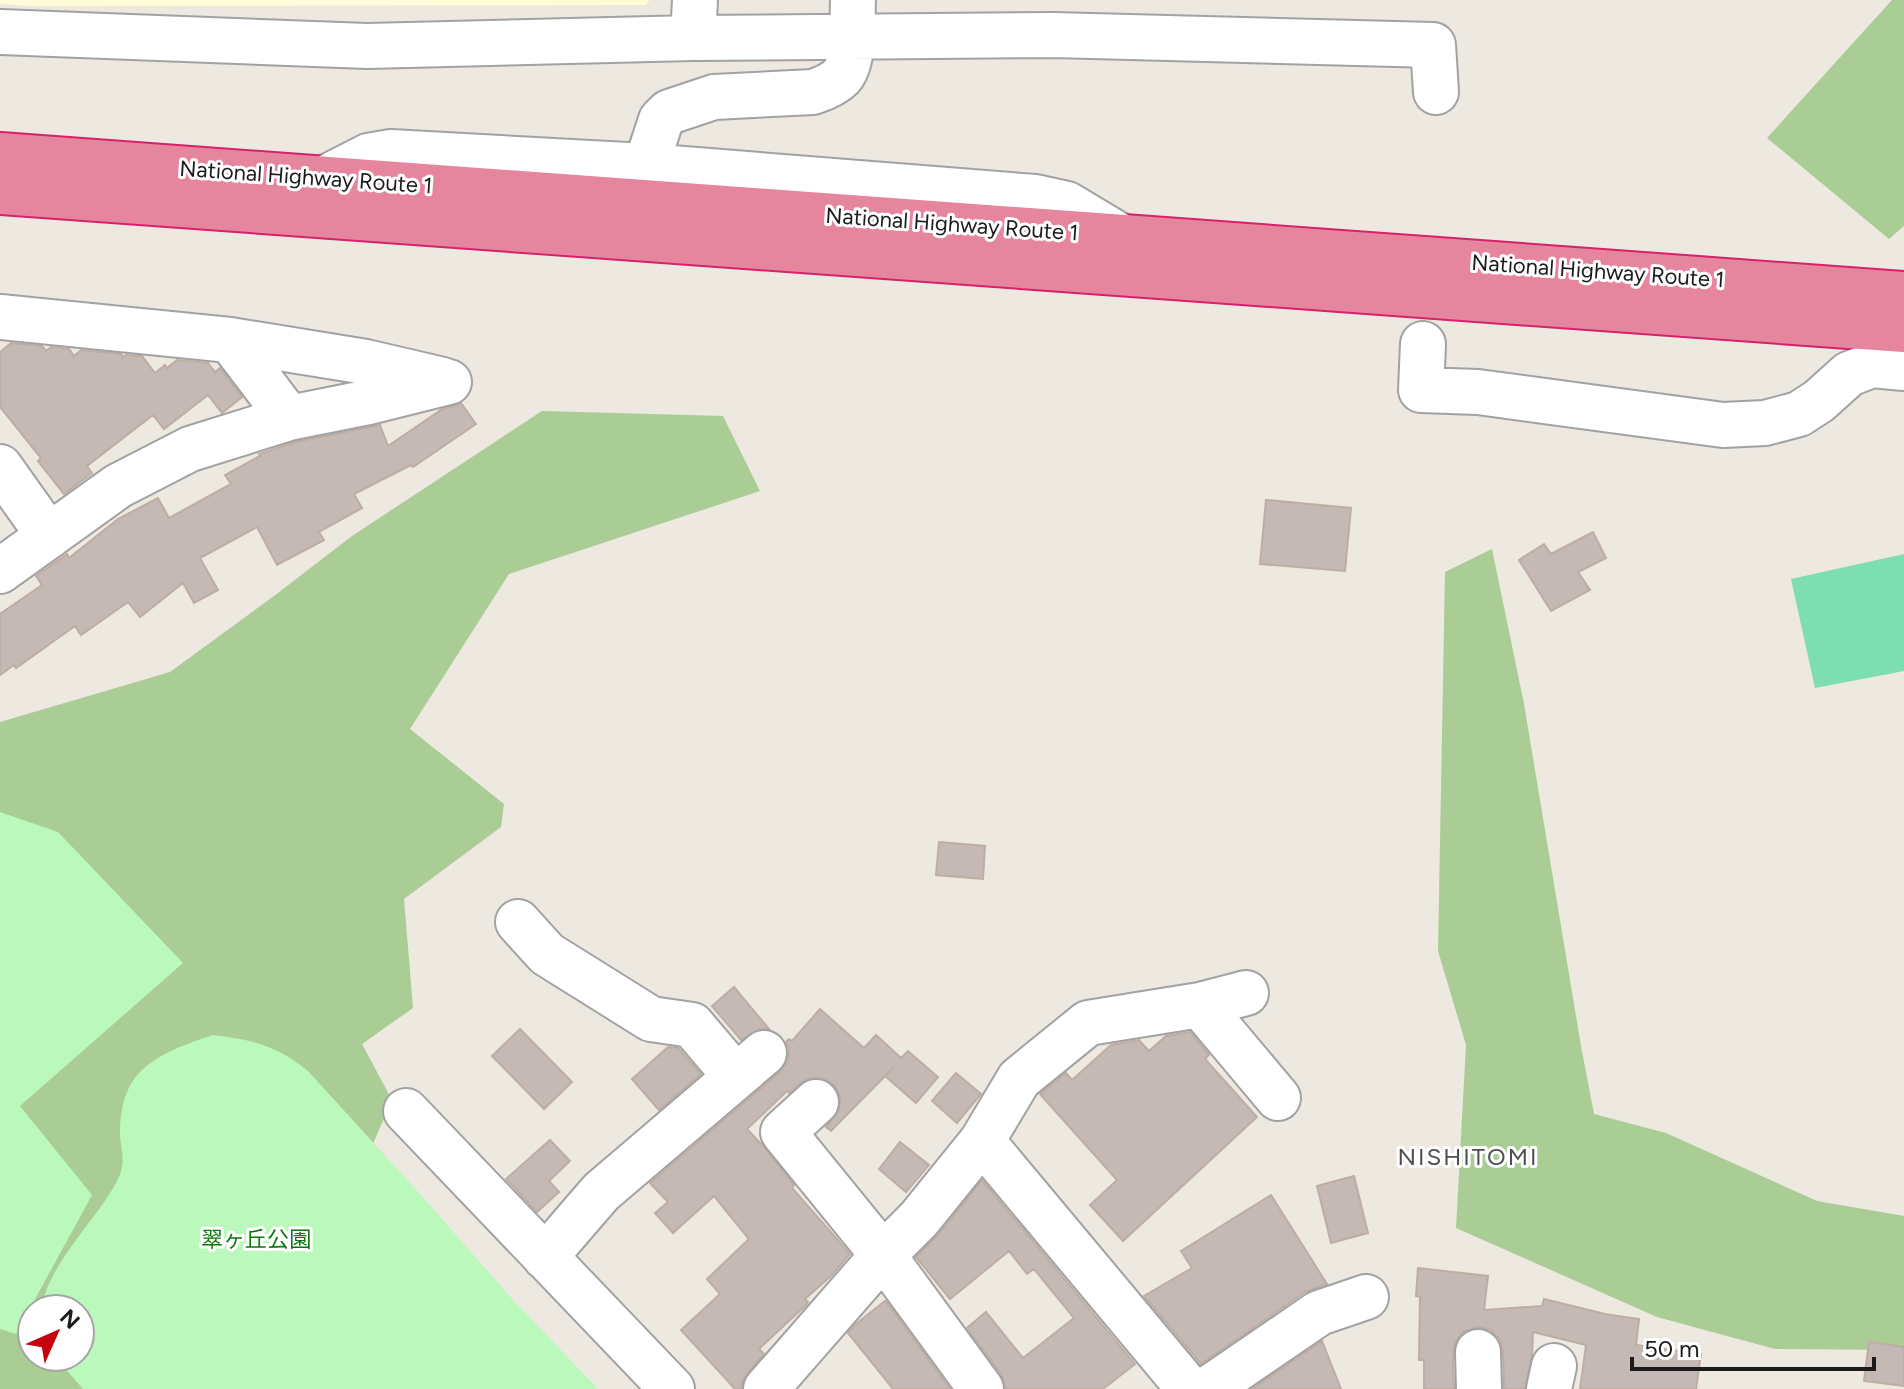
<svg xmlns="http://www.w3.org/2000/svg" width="1904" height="1389" font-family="Figtree,'Noto Sans JP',sans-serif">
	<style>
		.education { fill: #fffcd7 }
		.forest { fill: #a9cd94; fill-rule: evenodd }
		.park { fill: #baf9bb }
		.pitch { fill: #7cdeb1 }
		.building { fill: #c4b9b4; stroke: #beada2; stroke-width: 2 }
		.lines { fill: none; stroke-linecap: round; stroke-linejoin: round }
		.minor-casing { stroke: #a2a2a2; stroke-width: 48 }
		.highway-casing { stroke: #d7216c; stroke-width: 48 }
		.minor { stroke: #fff; stroke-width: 44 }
		.highway { stroke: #e6859e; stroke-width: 44 }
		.labels { text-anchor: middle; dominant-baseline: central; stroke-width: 6; stroke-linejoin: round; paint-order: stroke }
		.street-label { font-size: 22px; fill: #1b1b1b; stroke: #fff }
		.park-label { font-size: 22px; fill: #0a780b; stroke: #fff }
		.neighbourhood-label { font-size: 24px; letter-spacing: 2px; fill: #4e4e4e; stroke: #fff }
	</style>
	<rect width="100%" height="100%" fill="#ede8e0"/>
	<path class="education" d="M 0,0 L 650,0 L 645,5 L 32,6 L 0,4 Z"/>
	<path class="forest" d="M 1892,0 L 1904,0 L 1904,226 L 1889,239 L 1767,138 Z
		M 542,411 L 723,416 L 760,491 L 509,574 L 410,729 L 504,804 L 501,827 L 404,899 L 413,1008 L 362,1044 L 392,1100 L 365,1162 L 228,1389 L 0,1389 L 0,722 L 170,672 L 274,596 L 352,536 ZM 32,1309 L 80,1309 L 80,1357 L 32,1357 Z
		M 1492,549 L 1524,704 L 1581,1046 L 1594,1114 L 1666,1133 L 1817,1201 L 1904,1216 L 1904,1350 L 1775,1349 L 1657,1317 L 1456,1228 L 1466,1045 L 1438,951 L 1445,572 Z"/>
	<path class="park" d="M 0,812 L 58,832 L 183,963 L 20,1106 L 92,1195 L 16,1334 L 0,1329 Z
		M 213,1035 C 253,1040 276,1045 308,1071 L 420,1194 L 514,1301 L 598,1389 L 83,1389 L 55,1357 L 80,1357 L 80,1309 L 43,1309 C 42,1271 101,1215 118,1179 C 127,1162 120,1149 120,1131 C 120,1116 123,1097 131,1084 C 146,1057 186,1044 213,1035 Z"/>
	<path class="pitch" d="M 1904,554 L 1904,671 L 1815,688 L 1791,579 Z"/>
	<path class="building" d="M 11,343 L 42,346 L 46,351 L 51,347 L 69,349 L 74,356 L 81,350 L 121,354 L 123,357 L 126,355 L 142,356 L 155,373 L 165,365 L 167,368 L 177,360 L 208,363 L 215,372 L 220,368 L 242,397 L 222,413 L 208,395 L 164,429 L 153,415 L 87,466 L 92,473 L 64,494 L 38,461 L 41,458 L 0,407 L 0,352 Z
		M 461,403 L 476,424 L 413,467 L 411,465 L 354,494 L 362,508 L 319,532 L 324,540 L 277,565 L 257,527 L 200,558 L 218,590 L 194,603 L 183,583 L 140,617 L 128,602 L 81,635 L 75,626 L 16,668 L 14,665 L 0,675 L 0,614 L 42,585 L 36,576 L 67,554 L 69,558 L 118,519 L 158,498 L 169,518 L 231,484 L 225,475 L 260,456 L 259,454 L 295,442 L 380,425 L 388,446 L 441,410 Z
		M 1266,500 L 1351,508 L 1345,571 L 1260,564 Z
		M 1593,532 L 1606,558 L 1578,572 L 1590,590 L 1551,611 L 1519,560 L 1544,544 L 1551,554 Z
		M 939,842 L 985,846 L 983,879 L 936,875 Z
		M 734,987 L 769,1029 L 759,1029 L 741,1040 L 712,1006 Z
		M 820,1009 L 864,1048 L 876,1035 L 901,1058 L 908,1051 L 938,1077 L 916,1103 L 885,1076 L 894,1067 L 831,1131 L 826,1127 L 839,1110 L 840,1096 L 835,1086 L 824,1079 L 810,1078 L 799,1084 L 789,1093 L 787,1091 L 747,1129 L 763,1146 L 794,1185 L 792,1188 L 850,1254 L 832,1275 L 805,1299 L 808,1302 L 805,1306 L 759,1349 L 764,1354 L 747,1373 L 742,1383 L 742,1389 L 735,1389 L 681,1330 L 720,1294 L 707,1279 L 749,1239 L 714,1196 L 673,1233 L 655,1213 L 668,1202 L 650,1183 L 780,1072 L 788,1061 L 789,1049 L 786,1042 L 789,1039 L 792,1041 Z
		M 520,1029 L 572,1082 L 544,1109 L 492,1056 Z
		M 1190,1032 L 1209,1055 L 1205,1059 L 1257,1117 L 1123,1241 L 1090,1205 L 1117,1180 L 1040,1094 L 1066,1073 L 1072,1080 L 1111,1045 L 1139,1040 L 1149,1051 L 1166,1036 Z
		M 668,1047 L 678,1048 L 701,1074 L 659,1110 L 632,1079 Z
		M 956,1073 L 981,1094 L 957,1123 L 932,1101 Z
		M 550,1140 L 570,1161 L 549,1181 L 559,1192 L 537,1212 L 506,1179 Z
		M 900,1142 L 929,1165 L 906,1192 L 879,1169 Z
		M 1354,1176 L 1368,1233 L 1331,1243 L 1317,1186 Z
		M 982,1180 L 1135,1364 L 1103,1389 L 1006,1389 L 1001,1374 L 967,1328 L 986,1312 L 1023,1358 L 1074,1318 L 1034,1269 L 1027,1274 L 1009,1251 L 950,1299 L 916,1257 L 938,1235 Z
		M 1271,1195 L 1327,1284 L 1305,1292 L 1201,1364 L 1144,1296 L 1192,1268 L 1181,1251 Z
		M 1418,1268 L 1488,1276 L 1484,1310 L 1542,1306 L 1544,1299 L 1605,1314 L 1639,1319 L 1636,1345 L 1701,1354 L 1696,1389 L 1580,1389 L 1586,1345 L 1533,1332 L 1532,1356 L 1525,1389 L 1504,1389 L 1503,1351 L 1500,1340 L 1491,1330 L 1478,1327 L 1464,1331 L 1456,1341 L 1453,1353 L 1454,1389 L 1424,1389 L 1424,1360 L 1419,1360 L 1420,1297 L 1416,1296 Z
		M 885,1301 L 886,1301 L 950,1389 L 893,1389 L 848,1333 L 856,1324 Z
		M 1322,1341 L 1341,1389 L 1252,1389 Z
		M 1869,1342 L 1904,1347 L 1904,1386 L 1864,1381 Z"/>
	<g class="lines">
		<g class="minor-casing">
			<path id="minor" d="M 0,32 L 367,46 L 693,38 L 1053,35 L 1433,45 L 1436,92
				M 693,38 L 695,0
				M 646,166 L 661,120 L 669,112 L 714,97 L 813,92 C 822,89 834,84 841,77 C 855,62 852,20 853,0
				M 325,178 L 368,156 L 391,152 L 646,166 L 1035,197 L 1067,204 L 1122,237
				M 0,317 L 230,340 L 366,362 L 443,380
				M 230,340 L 289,418
				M 1423,344 L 1421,390 L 1478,392 L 1723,425 L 1765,423 L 1799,414 L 1819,401 L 1849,374 L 1872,365 L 1904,368
				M 0,467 L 49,536
				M 0,571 L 118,486 L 190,449 L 289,418 L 369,402 L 449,382
				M 518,922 L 547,954 L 651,1019 L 692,1025 L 736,1077
				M 1200,1005 L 1278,1098
				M 816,1102 L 783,1132 L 883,1255 L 981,1389
				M 406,1111 L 672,1389
				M 982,1141 L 1189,1389
				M 545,1257 L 601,1192 L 764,1053
				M 1478,1352 L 1479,1389
				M 766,1389 L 883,1255 L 919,1219 L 982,1141 L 1019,1079 L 1088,1023 L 1200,1005 L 1246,993
				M 1208,1389 L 1319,1313 L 1366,1297
				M 1549,1389 L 1554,1366"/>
		</g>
		<g class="highway-casing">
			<path id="highway" d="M 0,155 L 1904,294
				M 0,192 L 1904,330"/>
		</g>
		<use href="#minor" class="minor"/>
		<use href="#highway" class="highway"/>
	</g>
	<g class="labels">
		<g class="street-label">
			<text transform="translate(306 177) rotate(4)">National Highway Route 1</text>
			<text transform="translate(952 224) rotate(4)">National Highway Route 1</text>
			<text transform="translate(1598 271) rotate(4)">National Highway Route 1</text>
		</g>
		<g class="park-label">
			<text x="256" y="1239">翠ヶ丘公園</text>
		</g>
		<g class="neighbourhood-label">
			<text x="1468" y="1156">NISHITOMI</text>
		</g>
	</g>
	<g transform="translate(56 1333) rotate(45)"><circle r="38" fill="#ffffff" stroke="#a4a4a4" stroke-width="2"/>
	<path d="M0-6L14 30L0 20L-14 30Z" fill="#c6000e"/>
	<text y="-12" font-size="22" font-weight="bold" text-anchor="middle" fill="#1b1b1b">N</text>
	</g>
	<path d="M1632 1357v12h242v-12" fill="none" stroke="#1b1b1b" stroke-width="4"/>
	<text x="1644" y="1357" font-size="24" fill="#1b1b1b" stroke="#ffffff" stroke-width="6" paint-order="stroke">50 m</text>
</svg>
